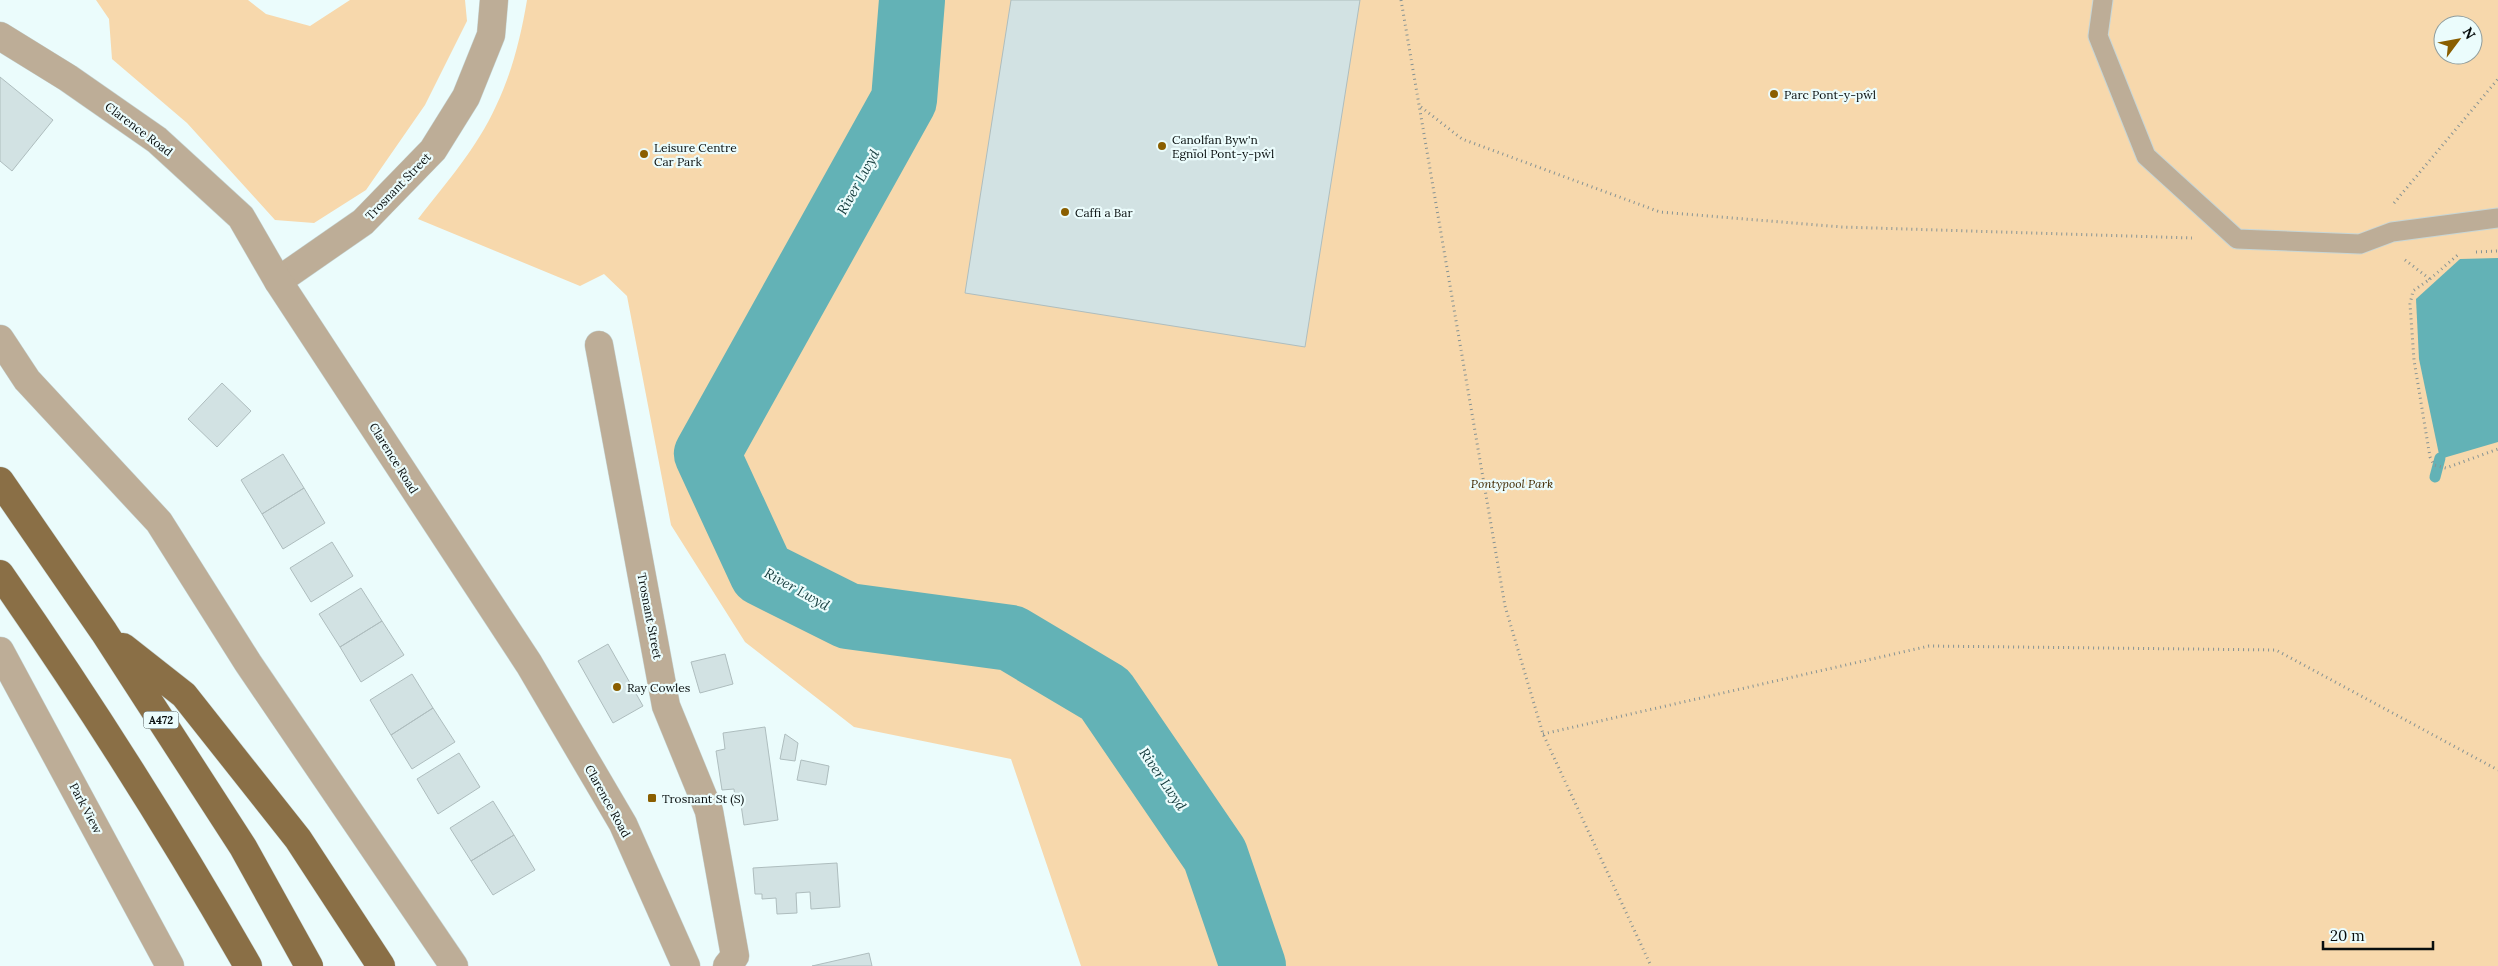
<svg xmlns="http://www.w3.org/2000/svg" width="2498" height="966" font-family="Lora,serif">
	<style>
		.green { fill: #f7d8ac; fill-rule: evenodd }
		.water { fill: #63b2b6 }
		.lines { fill: none; stroke-linecap: round; stroke-linejoin: round }
		.stream { stroke: #63b2b6; stroke-width: 11 }
		.river { stroke: #63b2b6; stroke-width: 66 }
		.building { fill: #d2e2e3; stroke: #aebdbe }
		.service-casing { stroke: #c7d6d6; stroke-width: 21 }
		.minor-casing { stroke: #c7d6d6; stroke-width: 29 }
		.tertiary-casing { stroke: #c7d6d6; stroke-width: 29 }
		.primary-casing { stroke: #c7d6d6; stroke-width: 29 }
		.path { stroke: #879393; stroke-width: 3; stroke-dasharray: 1 4; stroke-linecap: butt }
		.service { stroke: #bdad97; stroke-width: 19 }
		.minor { stroke: #bdad97; stroke-width: 28 }
		.tertiary { stroke: #bdad97; stroke-width: 28 }
		.primary { stroke: #8a6f46; stroke-width: 28 }
		.poi-dot { fill: #8a5e00; stroke: #ebfcfc; stroke-width: 2 }
		.labels { text-anchor: middle; dominant-baseline: central; stroke-width: 4.5; stroke-linejoin: round; paint-order: stroke }
		.shield { fill: #ebfcfc; stroke: #4c5555; stroke-width: 1 }
		.shield-label { font-size: 11px; font-weight: bold; fill: #080e0e }
		.poi-label { font-size: 12px; fill: #080e0e; stroke: #ebfcfc; text-anchor: start }
		.street-label { font-size: 12px; fill: #080e0e; stroke: #ebfcfc }
		.park-label { font-size: 12px; font-style: italic; fill: #412900; stroke: #ebfcfc }
		.water-label { font-size: 14px; font-style: italic; fill: #153c3d; stroke: #ebfcfc }
	</style>
	<rect width="100%" height="100%" fill="#ebfcfc"/>
	<path class="green" d="M 96,0 L 248,0 L 266,14 L 310,26 L 350,0 L 465,0 L 467,21 L 425,105 L 366,190 L 314,223 L 275,220 L 187,123 L 112,59 L 109,19 Z
		M 527,0 L 2498,0 L 2498,966 L 1081,966 L 1011,759 L 854,727 L 745,642 L 671,525 L 627,296 L 604,274 L 580,286 L 418,219 C 446,183 477,148 496,106 C 512,73 521,36 527,0 ZM 2443,25 L 2473,25 L 2473,55 L 2443,55 Z"/>
	<path class="water" d="M 2498,258 L 2498,442 L 2440,459 L 2419,359 L 2416,299 L 2460,259 Z"/>
	<g class="lines">
		<path class="stream" d="M 2435,477 L 2440,458"/>
		<path class="river" d="M 912,0 L 904,100 L 707,454 L 762,573 L 848,616 L 1011,638 L 1105,694 L 1215,855 L 1253,966"/>
	</g>
	<path class="building" d="M 1011,0 L 1360,0 L 1305,347 L 965,293 Z
		M 0,77 L 53,120 L 12,171 L 0,161 Z
		M 222,383 L 251,411 L 217,447 L 188,419 Z
		M 283,454 L 304,488 L 262,514 L 241,480 Z
		M 304,488 L 325,523 L 283,549 L 262,514 Z
		M 332,542 L 353,576 L 311,602 L 290,568 Z
		M 361,588 L 382,621 L 340,647 L 319,614 Z
		M 382,621 L 404,655 L 361,682 L 340,647 Z
		M 608,644 L 643,706 L 613,723 L 578,661 Z
		M 725,654 L 733,684 L 700,693 L 691,662 Z
		M 412,674 L 433,708 L 391,735 L 370,700 Z
		M 433,708 L 455,742 L 412,769 L 391,735 Z
		M 765,727 L 778,820 L 744,825 L 740,798 L 735,799 L 734,789 L 722,790 L 716,751 L 725,749 L 723,733 Z
		M 785,734 L 798,743 L 795,761 L 780,759 Z
		M 459,753 L 480,787 L 438,814 L 417,779 Z
		M 801,760 L 829,766 L 826,785 L 797,780 Z
		M 493,801 L 514,835 L 471,861 L 450,828 Z
		M 514,835 L 535,870 L 493,895 L 471,861 Z
		M 837,863 L 840,907 L 811,909 L 810,892 L 796,893 L 797,913 L 777,914 L 776,898 L 762,899 L 762,894 L 755,894 L 753,868 Z
		M 869,953 L 872,966 L 812,966 Z"/>
	<g class="lines">
		<g class="service-casing">
			<path id="service" d="M 2103,0 L 2098,36 L 2146,156 L 2237,239 L 2360,244 L 2392,232 L 2498,218"/>
		</g>
		<g class="minor-casing">
			<path id="minor" d="M 278,281 L 363,222 L 433,150 L 466,97 L 491,35 L 494,0
				M 0,339 L 27,380 L 159,522 L 248,663 L 454,966
				M 599,345 L 666,706 L 709,811 L 735,956 L 727,966
				M 0,651 L 170,966"/>
		</g>
		<g class="tertiary-casing">
			<path id="tertiary" d="M 0,36 L 68,78 L 157,140 L 241,217 L 278,281 L 529,664 L 623,824 L 686,966"/>
		</g>
		<g class="primary-casing">
			<path id="primary" d="M 0,481 L 104,632 L 243,847 L 309,966
				M 0,574 C 89,702 171,831 248,966
				M 123,647 L 184,695 L 298,839 L 381,966"/>
		</g>
		<path class="path" d="M 1401,0 L 1505,606 L 1543,734 L 1651,966
			M 1421,107 L 1462,139 L 1660,212 L 1842,227 L 2192,238
			M 2394,203 L 2498,79
			M 2476,252 L 2498,251
			M 2405,260 L 2430,279 L 2413,291 L 2410,304 L 2414,360 L 2430,457 L 2434,465 L 2446,468 L 2498,449
			M 2430,279 L 2460,253
			M 1543,734 L 1929,646 L 2276,650 L 2498,770"/>
		<use href="#service" class="service"/>
		<use href="#minor" class="minor"/>
		<use href="#tertiary" class="tertiary"/>
		<use href="#primary" class="primary"/>
	</g>
	<g class="poi-dot">
		<circle cx="1774" cy="94" r="5"/>
		<circle cx="1162" cy="146" r="5"/>
		<circle cx="644" cy="154" r="5"/>
		<circle cx="1065" cy="212" r="5"/>
		<circle cx="617" cy="687" r="5"/>
		<rect x="647" y="793" width="10" height="10" rx="2.5"/>
	</g>
	<g class="labels">
		<rect class="shield" x="143.5" y="711.5" width="35" height="17" rx="4"/>
		<g class="shield-label">
			<text x="161" y="720">A472</text>
		</g>
		<g class="poi-label">
			<text x="1784" y="94">Parc Pont-y-pŵl</text>
			<text x="1172" y="139">Canolfan Byw'n<tspan x="1172" dy="14">Egnïol Pont-y-pŵl</tspan></text>
			<text x="654" y="147">Leisure Centre<tspan x="654" dy="14">Car Park</tspan></text>
			<text x="1075" y="212">Caffi a Bar</text>
			<text x="627" y="687">Ray Cowles</text>
			<text x="662" y="798">Trosnant St (S)</text>
		</g>
		<g class="street-label">
			<text transform="translate(139 129) rotate(37)">Clarence Road</text>
			<text transform="translate(398 186) rotate(-46)">Trosnant Street</text>
			<text transform="translate(394 458) rotate(58)">Clarence Road</text>
			<text transform="translate(650 616) rotate(79)">Trosnant Street</text>
			<text transform="translate(608 801) rotate(61)">Clarence Road</text>
			<text transform="translate(86 808) rotate(62)">Park View</text>
		</g>
		<g class="park-label">
			<text x="1512" y="483">Pontypool Park</text>
		</g>
		<g class="water-label">
			<text transform="translate(858 182) rotate(-61)">River Lwyd</text>
			<text transform="translate(797 589) rotate(29)">River Lwyd</text>
			<text transform="translate(1163 779) rotate(56)">River Lwyd</text>
		</g>
	</g>
	<g transform="translate(2458 40) rotate(58)"><circle r="24" fill="#ebfcfc" stroke="#909d9d"/>
	<path d="M0-4L9 19L0 12L-9 19Z" fill="#8a5e00"/>
	<text y="-8" font-size="14" font-weight="bold" text-anchor="middle" fill="#080e0e">N</text>
	</g>
	<path d="M2323 941v8h110v-8" fill="none" stroke="#080e0e" stroke-width="2.5"/>
	<text x="2330" y="941" font-size="15" fill="#080e0e" stroke="#ebfcfc" stroke-width="4" paint-order="stroke">20 m</text>
</svg>
